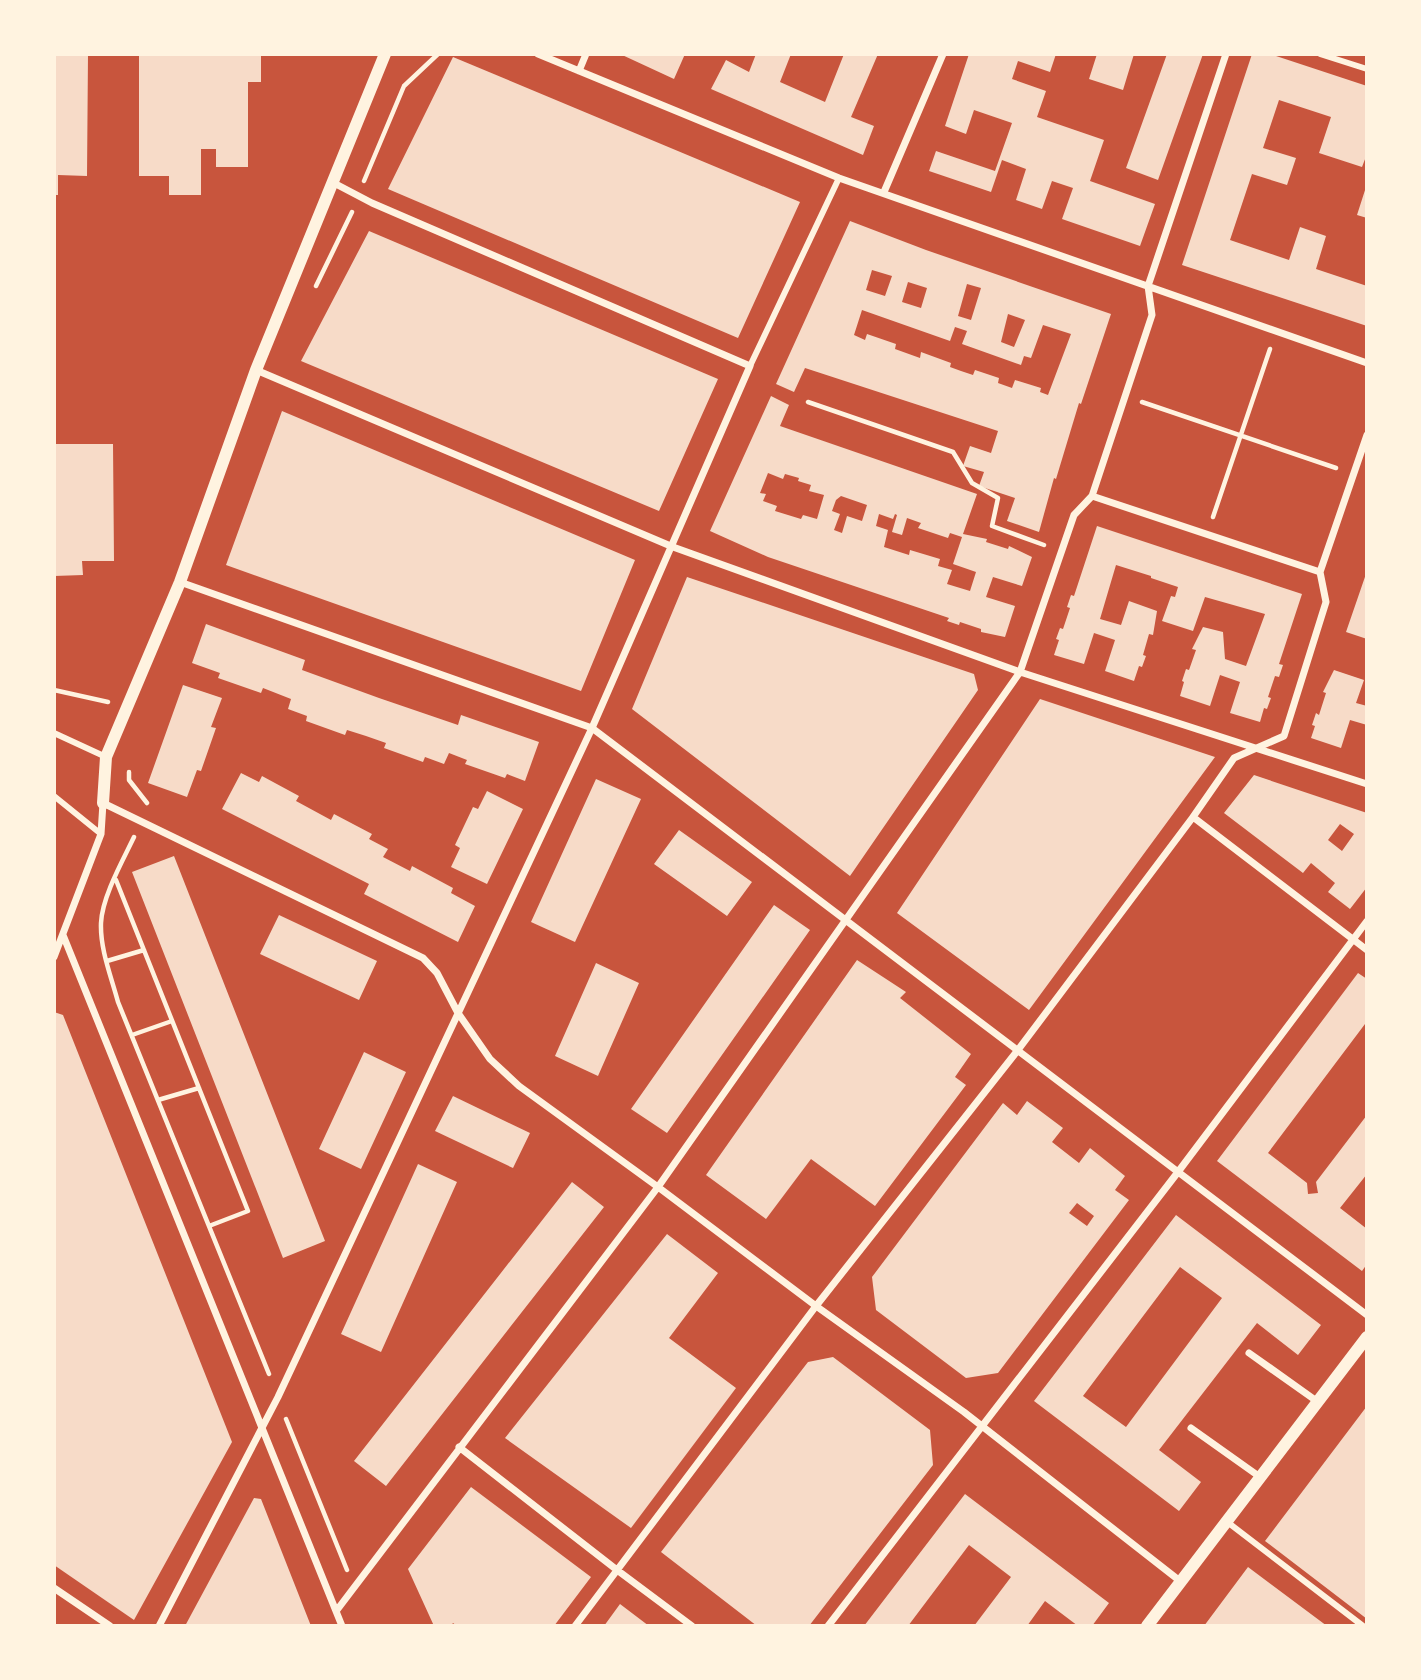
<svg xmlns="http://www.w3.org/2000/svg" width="1421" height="1680" font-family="'Asap Condensed',sans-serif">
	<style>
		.building { fill: #f7dbc8; fill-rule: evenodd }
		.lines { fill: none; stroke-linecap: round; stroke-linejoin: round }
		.path { stroke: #fff3e0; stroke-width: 4.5 }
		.pedestrian { stroke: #fff3e0; stroke-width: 6 }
		.minor { stroke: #fff3e0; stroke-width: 7 }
		.tertiary { stroke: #fff3e0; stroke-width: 12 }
	</style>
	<rect width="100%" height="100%" fill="#c8553d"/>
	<path class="building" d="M 54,54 L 88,54 L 87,176 L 58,175 L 58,195 L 54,195 Z
		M 139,54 L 261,54 L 261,82 L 248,82 L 248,167 L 216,167 L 216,149 L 201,149 L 201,195 L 169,195 L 169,176 L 139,176 Z
		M 620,54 L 685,54 L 674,79 Z
		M 756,54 L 791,54 L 780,82 L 825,102 L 844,54 L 878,54 L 851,117 L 874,126 L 863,155 L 711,89 L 726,60 L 749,72 Z
		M 969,54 L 1056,54 L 1050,72 L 1018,61 L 1012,79 L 1046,91 L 1037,117 L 1104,140 L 1090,181 L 1155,204 L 1140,246 L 1062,219 L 1073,188 L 1052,181 L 1042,209 L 1016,200 L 1026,169 L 1002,160 L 991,192 L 929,171 L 936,151 L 995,171 L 1012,123 L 974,110 L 966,134 L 945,126 Z
		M 1097,54 L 1134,54 L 1123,90 L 1089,79 Z
		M 1167,54 L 1203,54 L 1158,180 L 1126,168 Z
		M 1252,54 L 1270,54 L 1367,86 L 1367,154 L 1362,167 L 1319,153 L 1331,117 L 1279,100 L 1263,148 L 1296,158 L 1287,185 L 1252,174 L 1230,240 L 1289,260 L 1300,227 L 1326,236 L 1316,269 L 1367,286 L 1367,326 L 1182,265 Z
		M 453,57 L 800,202 L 738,338 L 388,189 Z
		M 1366,187 L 1367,187 L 1367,218 L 1357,215 Z
		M 850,221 L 926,250 L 1111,314 L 1081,404 L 1079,403 L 1056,479 L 1054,478 L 1039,532 L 1007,521 L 1015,498 L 979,486 L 984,472 L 963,466 L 970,446 L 991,453 L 998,431 L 805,368 L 794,392 L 776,384 ZM 872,270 L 892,276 L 885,296 L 866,290 ZM 908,282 L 927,288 L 921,308 L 902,302 ZM 967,284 L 981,288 L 971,320 L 958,316 ZM 862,310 L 950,341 L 955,327 L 967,331 L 962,344 L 1021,365 L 1024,356 L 1031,358 L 1043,325 L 1071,334 L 1048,395 L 1040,392 L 1041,388 L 1015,380 L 1012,388 L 998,383 L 999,378 L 975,370 L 973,375 L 961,371 L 950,367 L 951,363 L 921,352 L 920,358 L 895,349 L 896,344 L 867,334 L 865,340 L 854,335 ZM 1008,314 L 1025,320 L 1014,347 L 1001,342 Z
		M 369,231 L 718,379 L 659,511 L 301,361 Z
		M 771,396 L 789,405 L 780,426 L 977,494 L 963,534 L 987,539 L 986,542 L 1008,549 L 1009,546 L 1032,557 L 1022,586 L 993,577 L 986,597 L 1015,606 L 1005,637 L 981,632 L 981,629 L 960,622 L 959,625 L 947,621 L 949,618 L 768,557 L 710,531 ZM 768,473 L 783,479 L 785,474 L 799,478 L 798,481 L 811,485 L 809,491 L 824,495 L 817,519 L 803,515 L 801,519 L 775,511 L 777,506 L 763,501 L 766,494 L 760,493 ZM 841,496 L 867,505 L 862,521 L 847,516 L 842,533 L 834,530 L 840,514 L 832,511 L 836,500 ZM 879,514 L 893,519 L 895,514 L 897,515 L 892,532 L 902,535 L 907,518 L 921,523 L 918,528 L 948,538 L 950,533 L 962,537 L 953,564 L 976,572 L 970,591 L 947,584 L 952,570 L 938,566 L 940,559 L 910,550 L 909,555 L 884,547 L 888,530 L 876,526 Z
		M 282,411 L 635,560 L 581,691 L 226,565 Z
		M 54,444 L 113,444 L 114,561 L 82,561 L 83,575 L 54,576 Z
		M 1097,526 L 1302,594 L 1279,664 L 1283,665 L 1279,677 L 1275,676 L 1268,697 L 1271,698 L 1267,709 L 1264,708 L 1260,722 L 1230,713 L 1240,682 L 1220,675 L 1210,706 L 1180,696 L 1184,682 L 1182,681 L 1186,669 L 1189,670 L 1196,650 L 1192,649 L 1203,627 L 1223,632 L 1225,659 L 1246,666 L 1265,614 L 1205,597 L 1193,631 L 1162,621 L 1171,596 L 1175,597 L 1178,587 L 1151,578 L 1151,576 L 1116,565 L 1100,619 L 1121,625 L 1129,601 L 1157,611 L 1153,635 L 1149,634 L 1143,655 L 1146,656 L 1142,667 L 1139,666 L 1134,681 L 1105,671 L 1115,640 L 1094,633 L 1084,664 L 1054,655 L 1059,640 L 1056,639 L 1060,628 L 1063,629 L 1070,608 L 1067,607 L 1071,595 L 1074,596 Z
		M 1367,571 L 1367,639 L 1346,632 Z
		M 687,577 L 974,674 L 978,690 L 850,876 L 632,709 Z
		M 206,624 L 305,660 L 302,670 L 379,698 L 458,725 L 461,715 L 539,742 L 525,781 L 507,774 L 505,778 L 465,764 L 467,760 L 449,753 L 444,764 L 425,757 L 423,762 L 384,748 L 386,743 L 366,736 L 347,730 L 345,735 L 306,721 L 307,716 L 288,709 L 291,699 L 263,688 L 261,693 L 218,678 L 220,673 L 192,663 Z
		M 1334,670 L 1364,680 L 1356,703 L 1367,706 L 1367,725 L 1350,720 L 1341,748 L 1311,738 L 1315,726 L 1312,725 L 1316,713 L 1319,715 L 1326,693 L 1323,692 Z
		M 183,685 L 222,698 L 211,727 L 216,728 L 201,771 L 197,770 L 187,797 L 148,783 Z
		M 1040,699 L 1215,757 L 1029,1010 L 897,913 Z
		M 241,773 L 259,782 L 262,776 L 299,796 L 296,801 L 331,820 L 334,814 L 372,834 L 369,839 L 388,849 L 383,857 L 410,871 L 412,866 L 453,888 L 451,893 L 475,906 L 458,942 L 364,894 L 369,884 L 222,809 Z
		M 1254,775 L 1367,813 L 1367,887 L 1350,909 L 1328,892 L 1335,883 L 1311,863 L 1303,873 L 1224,813 ZM 1340,824 L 1354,834 L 1342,851 L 1328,840 Z
		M 596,779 L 641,799 L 575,942 L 531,922 Z
		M 487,791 L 523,809 L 487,884 L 451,867 L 460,848 L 455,845 L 473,807 L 478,809 Z
		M 679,830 L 752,882 L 727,916 L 654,864 Z
		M 174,856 L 325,1241 L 283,1258 L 132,872 Z
		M 774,905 L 810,930 L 667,1133 L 631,1109 Z
		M 279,915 L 377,961 L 359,1000 L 260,954 Z
		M 857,960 L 906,992 L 900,998 L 971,1054 L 955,1077 L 966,1085 L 875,1206 L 811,1159 L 766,1219 L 706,1175 Z
		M 596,963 L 639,983 L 598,1076 L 555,1056 Z
		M 1358,973 L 1367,979 L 1367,1025 L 1365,1024 L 1268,1153 L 1307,1183 L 1308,1194 L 1318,1193 L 1316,1182 L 1367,1115 L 1367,1174 L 1340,1208 L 1367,1229 L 1367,1264 L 1362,1271 L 1217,1161 Z
		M 54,1012 L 63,1015 L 232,1442 L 134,1620 L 54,1565 Z
		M 364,1052 L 406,1072 L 361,1169 L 319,1149 Z
		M 453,1096 L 530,1133 L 513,1168 L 435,1131 Z
		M 1027,1101 L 1063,1128 L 1052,1142 L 1079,1163 L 1090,1148 L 1125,1176 L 1115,1190 L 1129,1200 L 998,1373 L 966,1378 L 876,1310 L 872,1277 L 1003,1103 L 1017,1115 ZM 1077,1203 L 1094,1216 L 1087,1226 L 1069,1213 Z
		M 418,1164 L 457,1182 L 381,1352 L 341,1334 Z
		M 572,1182 L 604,1207 L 386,1486 L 354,1461 Z
		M 1176,1215 L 1321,1325 L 1298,1355 L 1257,1323 L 1159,1450 L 1201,1482 L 1179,1511 L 1034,1401 ZM 1180,1267 L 1222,1298 L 1126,1427 L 1083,1396 Z
		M 667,1234 L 718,1273 L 669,1338 L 736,1388 L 631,1528 L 505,1438 Z
		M 833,1357 L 930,1430 L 933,1465 L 809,1626 L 757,1626 L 661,1552 L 808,1362 Z
		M 1367,1406 L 1367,1619 L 1265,1541 Z
		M 471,1487 L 591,1577 L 554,1626 L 457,1626 L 453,1623 L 451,1626 L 434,1626 L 408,1569 Z
		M 965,1494 L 1109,1603 L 1092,1626 L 1078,1626 L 1045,1601 L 1027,1626 L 974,1626 L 1011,1577 L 969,1545 L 908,1626 L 864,1626 Z
		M 254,1498 L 261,1499 L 311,1626 L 185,1626 Z
		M 1248,1567 L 1327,1626 L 1204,1626 Z
		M 620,1604 L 649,1626 L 604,1626 Z"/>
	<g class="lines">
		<path class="path" d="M 364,181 L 404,86 L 438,54
			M 316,286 L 352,212
			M 808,402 L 953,452 L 972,483 L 998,498 L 992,526 L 1044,545
			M 1142,402 L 1336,468
			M 1213,517 L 1270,349
			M 54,690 L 108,702
			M 129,772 L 129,780 L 147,803
			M 134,837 C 123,860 102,897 101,923 C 100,949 111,976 118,1002 L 269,1374
			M 116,880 L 248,1211 L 209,1226
			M 107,961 L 144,950
			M 132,1035 L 172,1021
			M 158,1100 L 199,1088
			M 286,1419 L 347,1570"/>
		<path class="pedestrian" d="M 1320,54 L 1367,69
			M 750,366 L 839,178
			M 54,733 L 106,757
			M 54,796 L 101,834
			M 1226,1521 L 1363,1626"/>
		<path class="minor" d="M 538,54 L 839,178 L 1367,363
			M 579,71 L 586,54
			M 884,192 L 943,54
			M 256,370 L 673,547 L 1020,672 L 1367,784
			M 1092,496 L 1320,572
			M 180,582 L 592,728 L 1367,1315
			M 1193,817 L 1367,950
			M 63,935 L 342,1626
			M 54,957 L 101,834 L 103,803 L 423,958 L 437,973 L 458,1013 L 490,1059 L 519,1086 L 658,1187 L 816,1306 L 964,1412 L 1180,1581
			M 1249,1353 L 1318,1402
			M 1191,1428 L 1260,1477
			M 459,1447 L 617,1570 L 692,1626
			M 54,1588 L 110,1626
			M 337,1610 L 658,1187 L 1020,672 L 1074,515 L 1092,496 L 1152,315 L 1148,286 L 1226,54
			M 159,1626 L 278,1397 L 592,728 L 750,366 L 372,203 L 332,182
			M 575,1626 L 816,1306 L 1018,1050 L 1193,817 L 1234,758 L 1284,736 L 1326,602 L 1320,572 L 1367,435
			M 828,1626 L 1178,1172 L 1367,921"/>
		<path class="tertiary" d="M 103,803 L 106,757 L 180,582 L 256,370 L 385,54
			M 1147,1626 L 1367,1337"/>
	</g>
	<rect width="1421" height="1680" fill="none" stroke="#fff3e0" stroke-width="112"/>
</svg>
